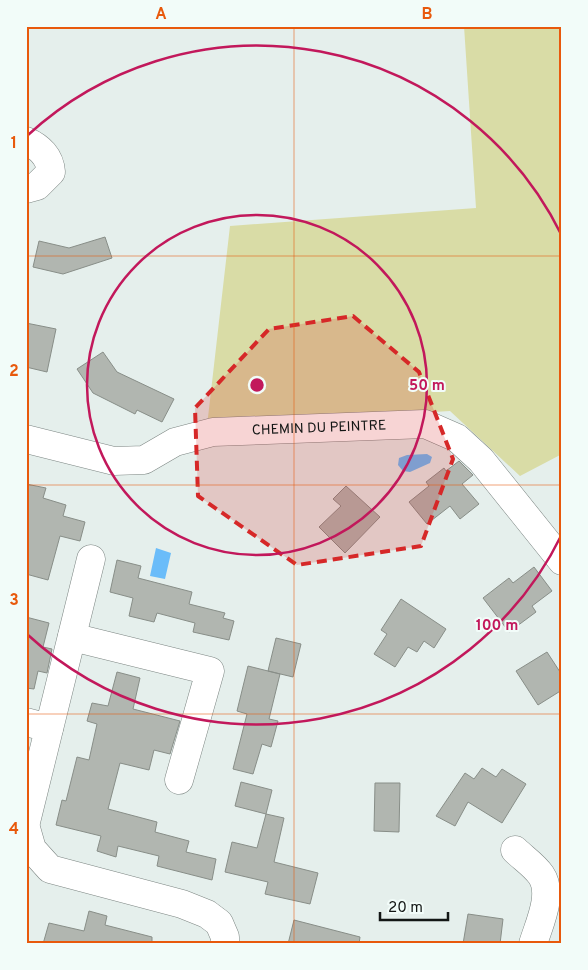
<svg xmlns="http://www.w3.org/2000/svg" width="588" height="970" font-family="Overpass,sans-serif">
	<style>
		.green { fill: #d9dca6 }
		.water { fill: #6abcf9 }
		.building { fill: #b1b6b0; stroke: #888e88 }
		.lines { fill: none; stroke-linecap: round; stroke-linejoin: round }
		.minor-casing { stroke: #7d8683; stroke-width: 29 }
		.minor { stroke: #fff; stroke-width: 28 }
		.marked { fill: #d62828; fill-opacity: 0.2; stroke: #d62828; stroke-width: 4; stroke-dasharray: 10 6; stroke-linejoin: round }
		.grid { fill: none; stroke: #e8590c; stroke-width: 1; stroke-opacity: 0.55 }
		.ring { fill: none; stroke: #c2185b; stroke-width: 2.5 }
		.labels { text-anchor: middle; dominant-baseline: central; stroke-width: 4; stroke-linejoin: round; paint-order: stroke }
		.street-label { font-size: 14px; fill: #131615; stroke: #f2fcf9 }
		.centre { fill: #c2185b; stroke: #f2fcf9; stroke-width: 2.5 }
		.ring-label { font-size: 15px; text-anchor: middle; font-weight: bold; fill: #c2185b; stroke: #f2fcf9; stroke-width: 4; stroke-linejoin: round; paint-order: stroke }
		.neatline { fill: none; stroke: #e8590c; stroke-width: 2 }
		.grid-label { font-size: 16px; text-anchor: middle; font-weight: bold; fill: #e8590c }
	</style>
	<rect width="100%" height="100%" fill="#e5efec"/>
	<path class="green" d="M 464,26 L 562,26 L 562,454 L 520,476 L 450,411 L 207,426 L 230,226 L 476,208 Z"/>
	<path class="water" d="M 427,454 L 432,457 L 430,463 L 410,472 L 403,471 L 398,465 L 399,458 L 407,455 Z
		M 156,548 L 171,553 L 165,579 L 150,576 Z"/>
	<path class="building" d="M 105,237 L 112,258 L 63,274 L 33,267 L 39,241 L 69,248 Z
		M 26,323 L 56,329 L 47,372 L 26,367 Z
		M 103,352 L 117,372 L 174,399 L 162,422 L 137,410 L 135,414 L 93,393 L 77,369 Z
		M 459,461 L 473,475 L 462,484 L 479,504 L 460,519 L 450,506 L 427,524 L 409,502 L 429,486 L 426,482 L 444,468 L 446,471 Z
		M 26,484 L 46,488 L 43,498 L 66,505 L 63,516 L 85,522 L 80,541 L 60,536 L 48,580 L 26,574 Z
		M 346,486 L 380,517 L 345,553 L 319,527 L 341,506 L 333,499 Z
		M 117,560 L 141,566 L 138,578 L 192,592 L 189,604 L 225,613 L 223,618 L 234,621 L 229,640 L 193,632 L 195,623 L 157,613 L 154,622 L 129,616 L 133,598 L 110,592 Z
		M 534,567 L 552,591 L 532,606 L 536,612 L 509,632 L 483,598 L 509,578 L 513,583 Z
		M 401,599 L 446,629 L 434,648 L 424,641 L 417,652 L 408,647 L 395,667 L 374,654 L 387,634 L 381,630 Z
		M 26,617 L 49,623 L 43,647 L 52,649 L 47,673 L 38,671 L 34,689 L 26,688 Z
		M 276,638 L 301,644 L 293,677 L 268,671 Z
		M 547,652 L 562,675 L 562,690 L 538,705 L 516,671 Z
		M 248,666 L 280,674 L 269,719 L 278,721 L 271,747 L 262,744 L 253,774 L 233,769 L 247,714 L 237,711 Z
		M 117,672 L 140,678 L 133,709 L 180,721 L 170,754 L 154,750 L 149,770 L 120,763 L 108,809 L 157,822 L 155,832 L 189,841 L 186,852 L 216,859 L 212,880 L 157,866 L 159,856 L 118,846 L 116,857 L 97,851 L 101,836 L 56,825 L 62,800 L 66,801 L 77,757 L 89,760 L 97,724 L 87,721 L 92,703 L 108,706 Z
		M 482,768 L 496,777 L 502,769 L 526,784 L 502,823 L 468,802 L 455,826 L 436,816 L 465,773 L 474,779 Z
		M 241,782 L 272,790 L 266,814 L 235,806 Z
		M 375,783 L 400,783 L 399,832 L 374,831 Z
		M 266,814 L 284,818 L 274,862 L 318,873 L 310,904 L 265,894 L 268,882 L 225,872 L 232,842 L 257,848 Z
		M 89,911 L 107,916 L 105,925 L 152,937 L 152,944 L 43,944 L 49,923 L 84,931 Z
		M 468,914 L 503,919 L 500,944 L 463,944 Z
		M 294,920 L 360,937 L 359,944 L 288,944 Z"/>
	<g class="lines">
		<g class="minor-casing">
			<g id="minor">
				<path d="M 26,141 C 40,147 50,157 51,172 L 37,186 L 26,189"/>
				<path id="s1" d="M 26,439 L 114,461 L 144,460 L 175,442 L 213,432 L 425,424 L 457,438 L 481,460 L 562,561"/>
				<path d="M 72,637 L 210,671 L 179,780"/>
				<path d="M 26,722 L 49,728"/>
				<path d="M 26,822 L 91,559"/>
				<path d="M 26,828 L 32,849 L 50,869 L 182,904 L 207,914 L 219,923 L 225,937 L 225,944"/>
				<path d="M 515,850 C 523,858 534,865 541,875 C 554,894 539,924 533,944"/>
			</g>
		</g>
		<use href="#minor" class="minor"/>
	</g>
	<path class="marked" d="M 353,316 L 419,372 L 453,459 L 421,546 L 297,565 L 198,496 L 195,408 L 269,329 Z"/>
	<path class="grid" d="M 294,26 L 294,944M 26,256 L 562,256M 26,485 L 562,485M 26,714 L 562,714"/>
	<g class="ring">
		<circle cx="257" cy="385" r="170"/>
		<path d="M562 534A339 339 0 0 1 28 635M28 135A339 339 0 0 1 562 236"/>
	</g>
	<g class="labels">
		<g class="street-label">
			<text stroke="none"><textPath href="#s1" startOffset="302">CHEMIN DU PEINTRE</textPath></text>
		</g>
	</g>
	<circle cx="257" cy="385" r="8" class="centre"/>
	<g class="ring-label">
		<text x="427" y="390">50 m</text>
		<text x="497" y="630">100 m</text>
	</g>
	<rect width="588" height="970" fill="none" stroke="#f2fcf9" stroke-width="55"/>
	<path d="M380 912v8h68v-8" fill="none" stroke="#131615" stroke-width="2.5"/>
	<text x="388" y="912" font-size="15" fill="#131615" stroke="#f2fcf9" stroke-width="4" paint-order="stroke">20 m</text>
	<rect x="28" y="28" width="532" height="914" class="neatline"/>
	<g class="grid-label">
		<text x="161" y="19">A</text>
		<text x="427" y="19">B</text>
		<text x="14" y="148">1</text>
		<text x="14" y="376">2</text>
		<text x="14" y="605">3</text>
		<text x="14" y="834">4</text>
	</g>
</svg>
